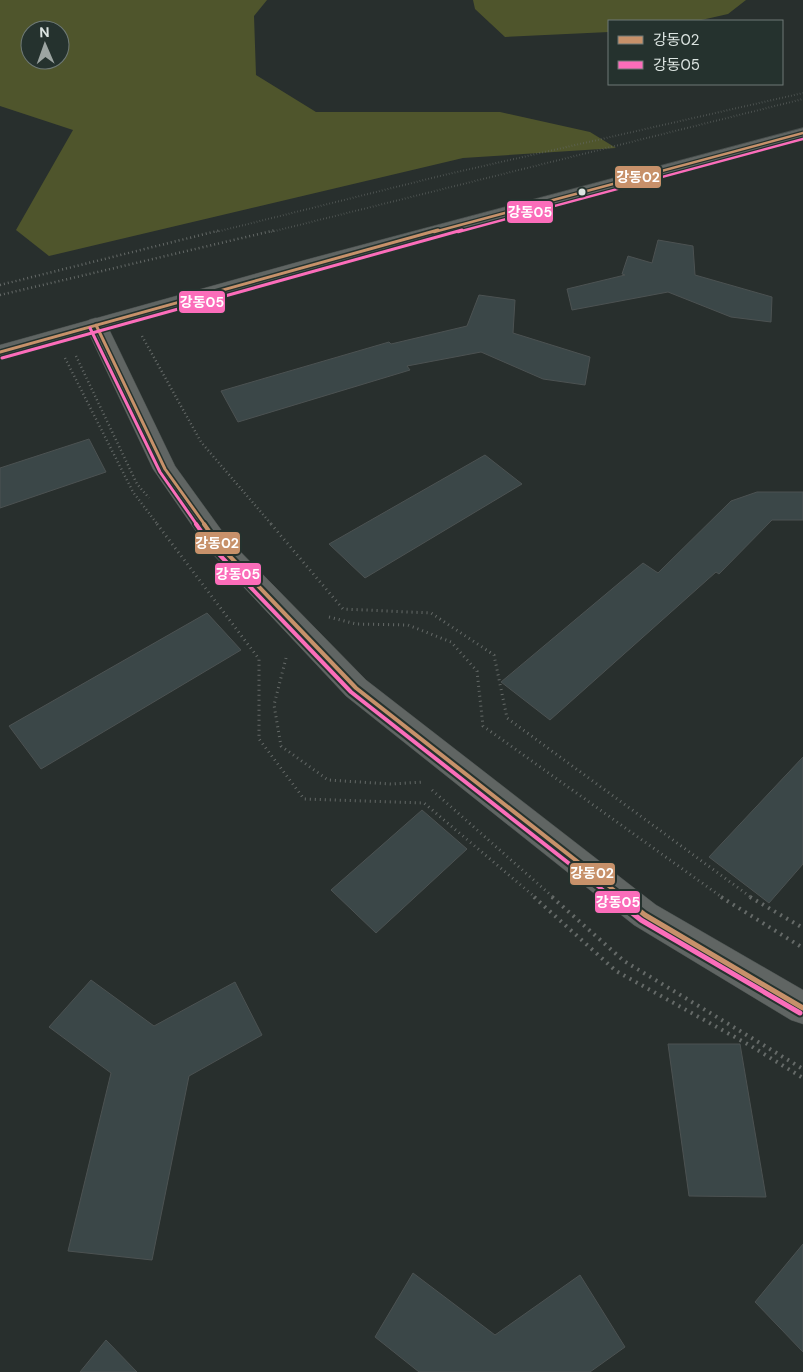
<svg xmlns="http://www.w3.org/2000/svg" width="803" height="1372" font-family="'DM Sans','Noto Sans KR',sans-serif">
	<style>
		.forest { fill: #4f552c; fill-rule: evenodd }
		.building { fill: #3b4748; stroke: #4c5252 }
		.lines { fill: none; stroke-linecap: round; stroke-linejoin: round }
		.minor-casing { stroke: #454c4a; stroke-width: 1 }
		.secondary-casing { stroke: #454c4a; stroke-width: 1 }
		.path-far3 { stroke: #656a68; stroke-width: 2; stroke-dasharray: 0.5 2.5; stroke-linecap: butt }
		.path-far2 { stroke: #656a68; stroke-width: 2.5; stroke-dasharray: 1 3; stroke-linecap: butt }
		.path-far1 { stroke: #656a68; stroke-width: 3; stroke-dasharray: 1 4; stroke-linecap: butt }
		.path { stroke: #656a68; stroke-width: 4; stroke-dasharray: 2 5; stroke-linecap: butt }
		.minor { fill: #606563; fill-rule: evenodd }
		.secondary { fill: #606563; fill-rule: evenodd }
		.bus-1-far3-casing { stroke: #25322e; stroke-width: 5 }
		.bus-1-far2-casing { stroke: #25322e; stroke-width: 6 }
		.bus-1-far1-casing { stroke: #25322e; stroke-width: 8 }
		.bus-1-casing { stroke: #25322e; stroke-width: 9 }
		.bus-2-far3-casing { stroke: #25322e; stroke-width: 5 }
		.bus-2-far2-casing { stroke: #25322e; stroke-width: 6 }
		.bus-2-far1-casing { stroke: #25322e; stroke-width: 8 }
		.bus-2-casing { stroke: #25322e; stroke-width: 9 }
		.bus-1-far3 { stroke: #c7916a; stroke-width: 2.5 }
		.bus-1-far2 { stroke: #c7916a; stroke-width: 3 }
		.bus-1-far1 { stroke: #c7916a; stroke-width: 4 }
		.bus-1 { stroke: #c7916a; stroke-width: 5 }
		.bus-2-far3 { stroke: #fb6dba; stroke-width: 2.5 }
		.bus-2-far2 { stroke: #fb6dba; stroke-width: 3 }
		.bus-2-far1 { stroke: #fb6dba; stroke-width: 4 }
		.bus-2 { stroke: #fb6dba; stroke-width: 5 }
		.bus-dot { fill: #dce4e1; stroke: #25322e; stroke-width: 2 }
		.line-badge { stroke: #25322e; stroke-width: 2 }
		.badge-label { font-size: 14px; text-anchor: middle; font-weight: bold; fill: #fff }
	</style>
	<rect width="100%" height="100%" fill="#282f2d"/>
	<path class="forest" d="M 0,0 L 267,0 L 254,16 L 256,75 L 316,112 L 500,112 L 590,132 L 616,148 L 463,158 L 49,256 L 16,230 L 73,130 L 0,106 ZM 30,30 L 60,30 L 60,60 L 30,60 Z
		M 473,0 L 746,0 L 728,14 L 697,21 L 609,21 L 609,32 L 505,37 L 475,9 Z"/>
	<path class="building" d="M 658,240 L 693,246 L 695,275 L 772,297 L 771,322 L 731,317 L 668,292 L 572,310 L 567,289 L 625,275 L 622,274 L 628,256 L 652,263 Z
		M 479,295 L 515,300 L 513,333 L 590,357 L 585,385 L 543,379 L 481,352 L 407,366 L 410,370 L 238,422 L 221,391 L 389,342 L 391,344 L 467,326 Z
		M 89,439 L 106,472 L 0,508 L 0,468 Z
		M 485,455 L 522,484 L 365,578 L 329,544 Z
		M 757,492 L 803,492 L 803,520 L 772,520 L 719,574 L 716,572 L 550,720 L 501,682 L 643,563 L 658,573 L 731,501 Z
		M 207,613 L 241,650 L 41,769 L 9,726 Z
		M 803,757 L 803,864 L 769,903 L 709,857 Z
		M 422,810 L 467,849 L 376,933 L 331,890 Z
		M 91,980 L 154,1026 L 235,982 L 262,1035 L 189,1076 L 152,1260 L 68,1251 L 111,1073 L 49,1027 Z
		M 668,1044 L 740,1044 L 766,1197 L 689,1196 Z
		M 803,1244 L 803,1352 L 755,1302 Z
		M 413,1273 L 495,1335 L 580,1275 L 625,1347 L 590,1372 L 419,1372 L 375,1337 Z
		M 106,1340 L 137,1372 L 80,1372 Z"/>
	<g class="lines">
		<g class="minor-casing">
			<path id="minor" d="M 96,318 L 103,320 L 107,325 L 175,466 L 227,538 L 366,680 L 656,905 L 803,990 L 803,1024 L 791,1020 L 634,925 L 346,696 L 209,550 L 153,469 L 85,325 L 89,320 Z"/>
		</g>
		<g class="secondary-casing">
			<path id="secondary" d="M 803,128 L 803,138 L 323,267 L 0,359 L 0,345 L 309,259 Z"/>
		</g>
		<path class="path-far3" d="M 216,232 L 444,175 L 803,93
			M 271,232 L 803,99"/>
		<path class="path-far2" d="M 0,285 L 221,230
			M 0,295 L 276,230
			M 142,336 L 201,442 L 272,525
			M 76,356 L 137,484 L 149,498
			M 65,358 L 133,492 L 158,525"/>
		<path class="path-far1" d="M 157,524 L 259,659 L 259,739 L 304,799 L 424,803 L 536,898
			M 271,524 L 343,609 L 431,613 L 494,655 L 507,718 L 752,898
			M 329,617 L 356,624 L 408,625 L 451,642 L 477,671 L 483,726 L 723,898
			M 286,658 L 274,705 L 281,746 L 328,780 L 391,784 L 424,782
			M 432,790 L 554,898"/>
		<path class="path" d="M 534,897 L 616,971 L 751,1046 L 803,1078
			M 552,897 L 624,961 L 803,1069
			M 721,897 L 803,948
			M 750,897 L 803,928"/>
		<use href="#minor" class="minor"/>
		<use href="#secondary" class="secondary"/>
		<g class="bus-1-far3-casing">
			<path id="bus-1-far3" d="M 434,232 L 803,133"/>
		</g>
		<g class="bus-1-far2-casing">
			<path id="bus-1-far2" d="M 96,325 L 165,469 L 205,525
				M 0,352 L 438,230"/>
		</g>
		<g class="bus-1-far1-casing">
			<path id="bus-1-far1" d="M 204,524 L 218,544 L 356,688 L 624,898"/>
		</g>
		<g class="bus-1-casing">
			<path id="bus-1" d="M 622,897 L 645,915 L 803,1008"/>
		</g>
		<g class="bus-2-far3-casing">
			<path id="bus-2-far3" d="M 458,232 L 803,139"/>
		</g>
		<g class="bus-2-far2-casing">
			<path id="bus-2-far2" d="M 90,328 L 160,472 L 197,525
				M 2,358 L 462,230"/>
		</g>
		<g class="bus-2-far1-casing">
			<path id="bus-2-far1" d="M 196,524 L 213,548 L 351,692 L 613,898"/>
		</g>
		<g class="bus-2-casing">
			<path id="bus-2" d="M 612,897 L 641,920 L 800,1013"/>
		</g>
		<use href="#bus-1-far3" class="bus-1-far3"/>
		<use href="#bus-1-far2" class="bus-1-far2"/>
		<use href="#bus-1-far1" class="bus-1-far1"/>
		<use href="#bus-1" class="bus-1"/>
		<use href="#bus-2-far3" class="bus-2-far3"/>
		<use href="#bus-2-far2" class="bus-2-far2"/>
		<use href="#bus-2-far1" class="bus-2-far1"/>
		<use href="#bus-2" class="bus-2"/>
	</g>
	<circle class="bus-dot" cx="582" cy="192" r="4.5"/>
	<g class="line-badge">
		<rect x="614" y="165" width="48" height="24" rx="5" fill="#c7916a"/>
		<rect x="506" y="200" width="48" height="24" rx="5" fill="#fb6dba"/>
		<rect x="178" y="290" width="48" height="24" rx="5" fill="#fb6dba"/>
		<rect x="194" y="531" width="47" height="24" rx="5" fill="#c7916a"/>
		<rect x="214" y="562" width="48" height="24" rx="5" fill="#fb6dba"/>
		<rect x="569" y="862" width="47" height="24" rx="5" fill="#c7916a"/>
		<rect x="594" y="890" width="47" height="24" rx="5" fill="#fb6dba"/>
	</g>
	<g class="badge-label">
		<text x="638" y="182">강동02</text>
		<text x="530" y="217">강동05</text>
		<text x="202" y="307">강동05</text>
		<text x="217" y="548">강동02</text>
		<text x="238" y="579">강동05</text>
		<text x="592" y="878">강동02</text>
		<text x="618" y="907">강동05</text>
	</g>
	<rect x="608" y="20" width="175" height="65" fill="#25322e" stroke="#6e7976"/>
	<rect x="618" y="36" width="25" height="8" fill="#c7916a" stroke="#6e7976"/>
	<text x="653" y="45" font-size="15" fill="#dce4e1">강동02</text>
	<rect x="618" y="61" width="25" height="8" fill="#fb6dba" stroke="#6e7976"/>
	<text x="653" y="70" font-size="15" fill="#dce4e1">강동05</text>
	<g transform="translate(45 45) rotate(358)"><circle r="24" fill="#25322e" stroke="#6e7976"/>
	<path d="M0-4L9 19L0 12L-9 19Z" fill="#9da5a2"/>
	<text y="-8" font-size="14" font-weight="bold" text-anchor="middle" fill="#dce4e1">N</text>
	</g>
</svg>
